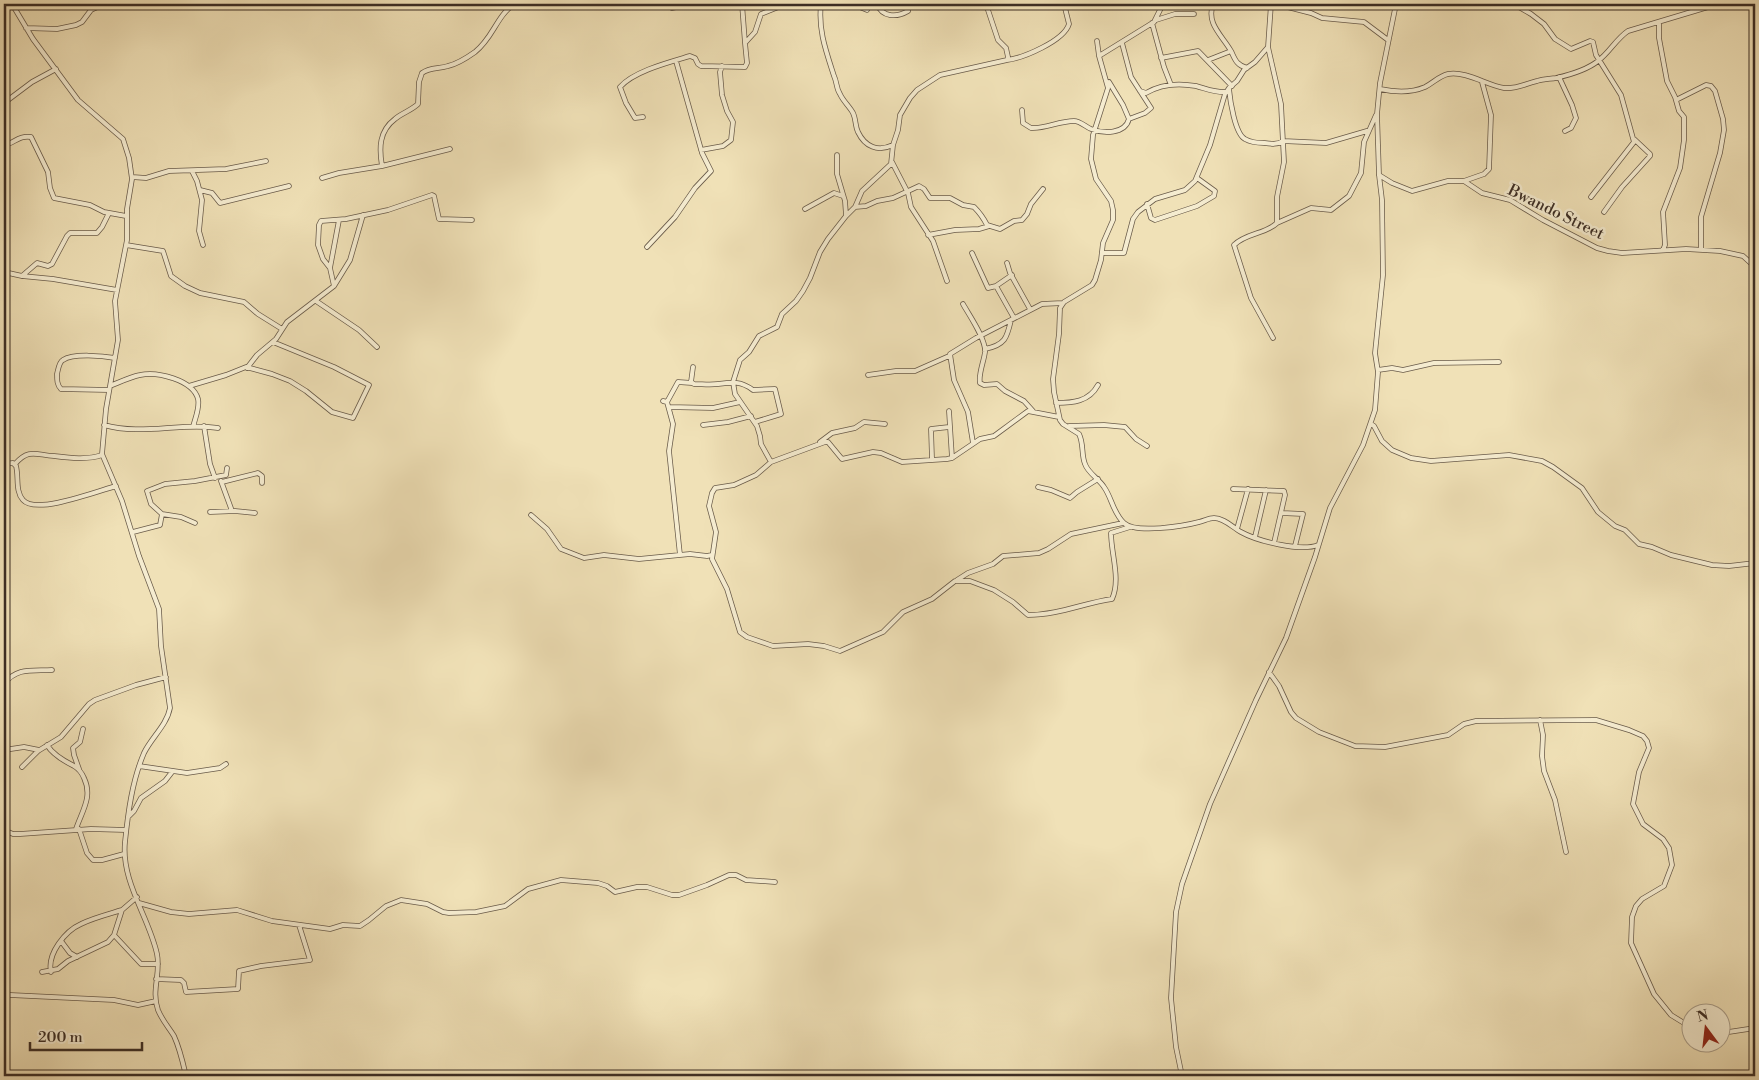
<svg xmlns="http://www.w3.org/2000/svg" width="1759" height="1080" font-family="'Libre Bodoni',serif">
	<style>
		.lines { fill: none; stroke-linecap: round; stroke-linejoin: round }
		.street-casing { stroke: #695b4a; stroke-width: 5.5 }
		.street { stroke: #f5ecd0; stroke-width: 4 }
		.labels { text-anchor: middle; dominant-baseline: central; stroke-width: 5; stroke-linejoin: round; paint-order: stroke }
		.street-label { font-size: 16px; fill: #3c2e25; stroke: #f5ecd0 }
	</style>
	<rect width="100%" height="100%" fill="#f0e1b7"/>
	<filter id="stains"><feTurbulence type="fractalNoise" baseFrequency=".004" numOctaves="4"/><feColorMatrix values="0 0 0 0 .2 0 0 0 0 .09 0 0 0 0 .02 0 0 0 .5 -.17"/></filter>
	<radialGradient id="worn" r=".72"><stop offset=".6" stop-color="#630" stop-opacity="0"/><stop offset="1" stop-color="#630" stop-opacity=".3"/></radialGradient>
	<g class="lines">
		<g class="street-casing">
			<path id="street" d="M 12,4 L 33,39 L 78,100 L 123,139 L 129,158 L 132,179 L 127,209 L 127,240 L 115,301 L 118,340 L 106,409 L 102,454 L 122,501 L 139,556 L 159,609 L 161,646 L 170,708 C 167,725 151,738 144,753 C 132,781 128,813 125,842 C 121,882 149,917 157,954 C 161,973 151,991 158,1010 C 162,1020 169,1028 174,1036 C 180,1049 183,1063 186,1076
				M 667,4 L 672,8 L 690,4
				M 742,4 L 745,43
				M 821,4 C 818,30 826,51 834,76 C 837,82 836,88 840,94 C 843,101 850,107 853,113 C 856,119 855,126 858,132 C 865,147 878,152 893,145
				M 859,4 L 862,8 L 867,10
				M 877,4 C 882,17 896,18 908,11
				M 1213,4 C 1206,24 1222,35 1231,51 C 1235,59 1236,65 1247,68
				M 1271,4 L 1268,47 L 1281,104 L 1284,162 L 1277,197 L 1277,223 C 1266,234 1246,233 1234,245 L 1251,298 L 1273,338
				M 1276,4 L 1311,13 L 1322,18 L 1364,22 L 1388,40
				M 1506,4 L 1519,7 L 1531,14 L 1544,24 L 1555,39 L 1571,49 L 1590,41 L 1593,42 L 1596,55 L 1621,95 L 1634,142 L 1591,197
				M 1156,20 L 1175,14 L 1194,14
				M 1152,23 L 1164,67 L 1171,85
				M 1659,23 L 1659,38 L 1667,81 L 1675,97 L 1679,111 L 1684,117 L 1684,140 L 1680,168 L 1663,212 L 1665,245 L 1663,250
				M 26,28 L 57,29 L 76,25 L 82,22 L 91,10 L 104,4
				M 1097,41 L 1099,56 L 1108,88 L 1093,135 L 1091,159 L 1096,179 L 1111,201 L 1113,210 L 1113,220 L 1103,243 L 1101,260 L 1095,280 L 1092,285 L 1064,302 L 1060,308 L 1059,334 L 1053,379 L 1054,392 L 1060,420 L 1063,424 L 1079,434 C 1084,444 1081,454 1085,464 C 1088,473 1099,479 1104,487 C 1112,498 1113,513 1124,523 C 1136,534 1184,526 1199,522 C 1204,521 1209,518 1214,518 C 1224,518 1232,527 1241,532 C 1257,541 1301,552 1318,545
				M 1122,43 L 1131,77 L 1151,108 L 1145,113 L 1129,119
				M 1099,56 L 1154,22 L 1163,4
				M 1161,58 L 1198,51 L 1232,86
				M 1007,60 C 1023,58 1064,41 1069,24 L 1064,4
				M 1208,60 L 1231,51
				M 1559,77 L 1572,105 L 1576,118 L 1571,128 L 1565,131
				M 1229,89 C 1230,100 1235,134 1245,139 C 1250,142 1259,143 1264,143 C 1271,144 1277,145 1283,141 L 1326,143 L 1367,131
				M 1380,89 C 1394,92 1411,93 1425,87 C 1433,83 1439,76 1448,74 C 1467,71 1486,85 1504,88 C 1518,89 1524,84 1537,81 C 1543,79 1550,79 1556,78 C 1569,75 1588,69 1598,61 C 1610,52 1616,39 1628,31 L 1718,4
				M 1140,91 L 1146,93 C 1161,84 1179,83 1196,86 C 1207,89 1215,93 1227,92
				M 1676,100 L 1706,85 L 1711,86 L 1715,91 L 1723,119 L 1724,130 L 1720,153 L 1701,217 L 1701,249
				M 4,103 L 32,82 L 56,69
				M 1022,110 L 1023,123 L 1031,128 C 1045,129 1059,121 1074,121 C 1080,121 1086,127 1091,129 C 1104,134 1125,134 1129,119 L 1123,105 L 1109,82
				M 643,117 L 635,118 L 626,103 L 620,87 C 634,71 670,62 690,56 L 695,58 L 698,64 L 701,66 L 745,67 L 747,63 L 745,43 L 755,32 L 761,14 L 786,4
				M 4,145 C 14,144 18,135 31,137 L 48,172 L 50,188 L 54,198 L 90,205 L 104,212 L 126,216
				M 701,150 L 723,146 L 731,140 L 733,122 L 727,111 L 722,95 L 720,72 L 722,66
				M 837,155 L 837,174 L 845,201 L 846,215
				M 892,162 L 908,193 L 911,207 L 933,241 L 947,281
				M 382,166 C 379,148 379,131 395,119 C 402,113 412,110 418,104 L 419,82 L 422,73 C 430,67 439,69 448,66 C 457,64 468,57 475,52 C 493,38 496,17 514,4
				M 192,171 L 197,181 L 202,200 L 199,231 L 203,245
				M 1379,175 L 1392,183 L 1412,191 L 1448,181 L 1464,181 L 1482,193 L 1510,200 L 1543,220 L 1597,248 L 1608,251 L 1622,253 L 1686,249 L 1720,251 L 1743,256 L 1755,267
				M 132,177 L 146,178 L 169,171 L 226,169 L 266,161
				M 322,178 L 339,173 L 382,166 L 450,149
				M 1464,181 L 1484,174 L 1489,169 L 1491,115 L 1482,82
				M 200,190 L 212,193 L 220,203 L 289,186
				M 1147,204 L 1151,218 L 1155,220 L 1197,206 L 1214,196 L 1215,191 L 1197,178
				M 855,207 L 866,206 L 877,201 L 893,198 L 919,186 L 924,189 L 930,198 L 950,198 L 963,205 L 974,207 C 979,212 984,219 987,225 L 1000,229 L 1014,221 L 1022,220 L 1027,214 L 1031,204 L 1043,189
				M 805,209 L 834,193 L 843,196
				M 1604,212 L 1622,187 L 1650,156 L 1650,154 L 1634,139
				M 1277,223 L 1311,208 L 1331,210 L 1349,196 L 1361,173 L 1364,142 L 1376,115
				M 928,235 L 955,230 L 979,229 L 989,226
				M 126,245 L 163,251 L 171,276 L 185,286 L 200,293 L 244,302 L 258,314 L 282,329
				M 647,247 L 675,217 L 695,188 L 711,171 L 702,153 L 676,61
				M 972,253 L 988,288 L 996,286 L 1012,275
				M 1102,253 L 1124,253 L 1133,219 L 1138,212 L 1155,199 L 1185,190 L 1195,181 L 1210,145 L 1225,94 L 1229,88 L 1237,81 L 1244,70 L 1255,62 L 1268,47
				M 1007,263 L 1010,273 L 1030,309
				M 330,268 L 339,220
				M 4,272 L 22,276 L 53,279 L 117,290
				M 22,276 L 37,263 L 48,266 L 52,264 L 67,236 L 70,233 L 97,233 L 102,227 L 109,213
				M 334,286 L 330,268 L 323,259 L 318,245 L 319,225 L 321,221 L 346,219 L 388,210 L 432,195 L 434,196 L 439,219 L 472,220
				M 996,286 L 1014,318
				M 316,301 L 359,330 L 377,347
				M 963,304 C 969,315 986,339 985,352 C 984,361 978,375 980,383 L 984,385 L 997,384 L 1005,391 L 1024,401 L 1033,411
				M 985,349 C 1005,345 1007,338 1011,320
				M 693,367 L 691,382 L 694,384 C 702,384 710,385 718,384 C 733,382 741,381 753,390 L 775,389 L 781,414 L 755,422
				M 247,368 L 257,355 L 276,339 L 287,322 L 334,286 L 350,260 L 363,215
				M 1378,370 L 1392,368 L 1403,370 L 1434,363 L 1499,362
				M 868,375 L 896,371 L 915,371 L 949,356
				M 110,386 C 120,382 130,377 140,375 C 157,371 193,380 198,399 C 200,408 195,418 193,427
				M 189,386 L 226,375 L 246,367 L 272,374 L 290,381 L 306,391 L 332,412 L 353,418 L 369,385 L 334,367 L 273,342
				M 109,390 L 61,389 C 57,385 57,380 57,374 C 58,370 59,362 63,360 C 73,353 104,356 115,358
				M 663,401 L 667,402 L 678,382 L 692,383
				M 667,402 L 673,424 L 669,451 L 680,555
				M 1056,403 C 1072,403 1089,402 1098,385
				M 669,407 L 713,408 L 740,402
				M 949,411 L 952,458
				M 1059,417 L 1028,411 L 994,436 L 980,439 L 952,458 L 947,459 L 902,462 L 881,453 L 873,452 L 842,459 L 828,442 L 825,442 L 771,462 L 756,475 L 734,485 L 715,488 L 712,493 L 709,506 L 716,532 L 712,559 L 727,589 L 740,632 L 747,637 L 773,646 L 808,644 L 824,646 L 840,651 L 883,632 L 903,612 L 932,599 L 955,581 L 970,581 L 994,590 L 1013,602 L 1028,615 C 1058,615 1084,603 1112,599 C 1121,579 1111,554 1111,533 L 1130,527
				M 1371,424 L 1374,426 L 1382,441 L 1392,450 L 1411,458 L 1431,461 L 1509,455 L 1542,461 L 1553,467 L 1582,488 L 1598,512 L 1615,526 L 1625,530 L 1639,544 L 1652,547 L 1671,555 L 1712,565 L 1729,566 L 1755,563
				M 104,425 C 142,436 180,422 218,428
				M 703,425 L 728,422 L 751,416
				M 204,426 L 210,464 L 215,478
				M 1069,426 L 1104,425 L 1125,427 L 1136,439 L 1147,446
				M 820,442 L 832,433 L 855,428 L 864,422 L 885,424
				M 973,443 L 968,412 L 954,380 L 950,354 L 976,338 L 1042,304 L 1063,303
				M 932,459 L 931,429 L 949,427
				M 771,462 L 761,444 L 760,436 L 757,426 L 735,394 L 733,382 L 740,360 L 749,352 L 759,336 L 777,327 L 782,314 L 796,301 L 803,291 L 810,278 L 820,252 L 828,239 L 846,216 L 855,207 L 862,191 L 891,164 L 893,145 L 898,130 L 900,115 L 910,98 L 917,90 L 940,75 L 1007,60 L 1008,57 L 1006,48 L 998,40 L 986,4
				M 4,464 L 13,463 L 16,466 C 19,477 15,491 23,500 C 36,515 98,491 116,486
				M 15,464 C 29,448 36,455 54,456 C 70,458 88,460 102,455
				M 221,481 L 232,511
				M 222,482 L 258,473 L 262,476 L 262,483
				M 1038,487 L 1051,490 L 1070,498 L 1077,492 L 1098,479
				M 1233,489 L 1284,491 L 1285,495 L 1274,543
				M 210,512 L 235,511 L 255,513
				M 1282,513 L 1303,514 L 1295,546
				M 531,515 L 547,529 L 561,549 L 584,558 L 604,555 L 639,559 L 690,554 L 707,556 L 712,555
				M 195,523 L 181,517 L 162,514 L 151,504 L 147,491 L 165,484 L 195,481 L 226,475 L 227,468
				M 1237,529 L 1248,489
				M 133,532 L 160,525 L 162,514
				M 1255,537 L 1266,490
				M 957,580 L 968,573 L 993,564 L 1003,556 L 1039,553 L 1048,549 L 1071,534 L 1123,523
				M 1269,672 L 1279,686 L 1291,712 L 1296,718 L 1319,732 L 1355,746 L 1385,747 L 1448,735 L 1464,724 L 1476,721 L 1596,720 L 1629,730 L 1643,736 L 1647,741 L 1649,748 L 1639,772 L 1633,804 L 1643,824 L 1663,839 L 1669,848 L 1672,865 L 1664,886 L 1642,899 L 1636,906 L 1632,917 L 1631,943 L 1654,994 L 1671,1015 L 1692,1028
				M 4,684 C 17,667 32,671 52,670
				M 1540,720 L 1543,735 L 1542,756 L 1544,771 L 1555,800 L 1566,852
				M 47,745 C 53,755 64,761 74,766 C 79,769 82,773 84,778 C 93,797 82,811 76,829
				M 4,750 L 24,747 L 39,750
				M 139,766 L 187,773 L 220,768 L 226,764
				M 22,767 L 38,751 L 61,737 L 89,704 L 95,700 L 136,685 L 166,677
				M 79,769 L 74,755 L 73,748 L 80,742 L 83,729
				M 129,816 L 134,811 L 141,798 L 165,781 L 172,772
				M 79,829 L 87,853 L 93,860 L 102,860 L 124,854
				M 4,830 L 13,834 L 20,834 L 91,829 L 126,830
				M 139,903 L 171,912 L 189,914 L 237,910 L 272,921 L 330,929 L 343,925 L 360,926 L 369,920 L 386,906 L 401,900 L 427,904 L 443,912 L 449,913 L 476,912 L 505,906 L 528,889 L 561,880 L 598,883 L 607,886 L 615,892 L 637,887 L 647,887 L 672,895 L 679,895 L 707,885 L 729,875 L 736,875 L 746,880 L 775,882
				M 114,935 L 141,964 L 158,964
				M 61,941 L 70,953 L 77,957
				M 42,972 L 58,969 L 68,961 L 108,942 L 114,935 L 122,910 L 137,897
				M 51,972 C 47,954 65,931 81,924 C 93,918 109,914 122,910
				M 156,979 L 181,980 L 184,983 L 186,992 L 238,989 L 239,971 L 261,966 L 310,960 L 299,925
				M 10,995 L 114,1000 L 138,1005 L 156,1001
				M 1722,1033 L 1755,1028
				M 1182,1076 L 1176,1047 L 1171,998 L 1176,912 L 1182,884 L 1210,804 L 1256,700 L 1286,638 L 1315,557 L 1330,508 L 1363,445 L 1375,410 L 1378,372 L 1375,353 L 1383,275 L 1382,200 L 1379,175 L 1377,114 L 1380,83 L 1396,4"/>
		</g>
		<use href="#street" class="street"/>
	</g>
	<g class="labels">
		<g class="street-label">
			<text transform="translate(1556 212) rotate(26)">Bwando Street</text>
		</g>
	</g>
	<rect width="1759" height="1080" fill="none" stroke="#f0e1b7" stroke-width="20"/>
	<rect x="5" y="5" width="1749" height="1070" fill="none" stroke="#3c2e25" stroke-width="2.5"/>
	<rect x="10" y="10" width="1739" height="1060" fill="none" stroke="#3c2e25"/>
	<g transform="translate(1706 1028) rotate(345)"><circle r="24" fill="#f5ecd0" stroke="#aba08c"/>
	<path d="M0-4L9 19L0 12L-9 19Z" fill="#8f2418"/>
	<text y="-8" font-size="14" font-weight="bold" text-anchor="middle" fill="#3c2e25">N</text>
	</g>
	<path d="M30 1042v8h112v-8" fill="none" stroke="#3c2e25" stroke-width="2.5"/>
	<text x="38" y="1042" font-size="15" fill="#3c2e25" stroke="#f5ecd0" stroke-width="4" paint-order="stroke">200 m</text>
	<rect width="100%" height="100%" filter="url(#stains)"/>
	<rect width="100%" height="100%" fill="url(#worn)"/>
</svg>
